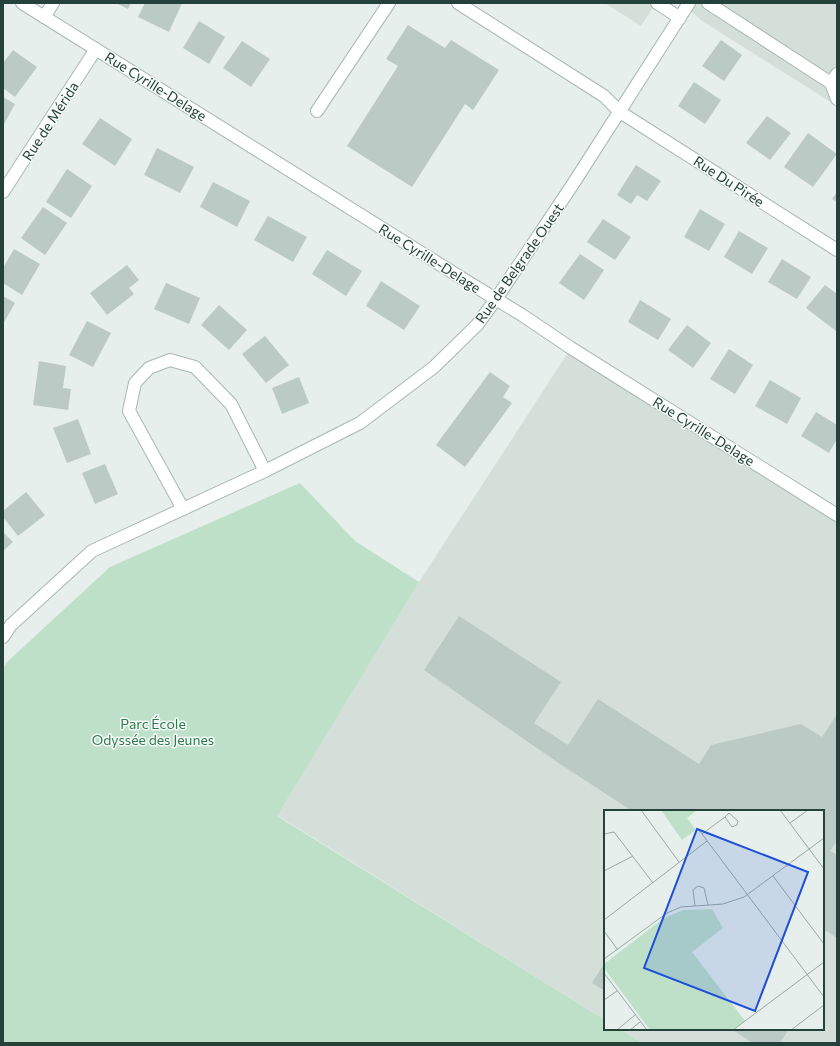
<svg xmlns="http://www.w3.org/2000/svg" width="840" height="1046" font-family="Commissioner,sans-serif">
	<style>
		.built { fill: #d4dfda }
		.green { fill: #bfe0c8 }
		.building { fill: #bbcac4 }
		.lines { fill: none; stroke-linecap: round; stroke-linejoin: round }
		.lane-casing { stroke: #a8b8b2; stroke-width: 14 }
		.street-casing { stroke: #a8b8b2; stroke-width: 14 }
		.lane { stroke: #fff; stroke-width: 12 }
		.street { stroke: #fff; stroke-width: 12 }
		.labels { text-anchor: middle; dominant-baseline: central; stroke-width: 3; stroke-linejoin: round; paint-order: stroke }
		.street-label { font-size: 14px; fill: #24423a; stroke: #f7fbf9 }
		.park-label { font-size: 14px; fill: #2d7a4b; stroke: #f7fbf9 }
		.inset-road { fill: none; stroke: #98aaa4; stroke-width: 1 }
		.view { fill: #1d4ed8; fill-opacity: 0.15; stroke: #1d4ed8; stroke-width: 2 }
		.inset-edge { fill: none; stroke: #24423a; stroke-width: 2 }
	</style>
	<rect width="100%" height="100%" fill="#e6efeb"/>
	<g class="built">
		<polygon points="605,3 656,3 641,26"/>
		<polygon points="682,3 837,3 837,106 702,21"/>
		<polygon points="571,348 837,515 837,1043 642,1043 620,1029 823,1029 823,811 605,811 605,1020 277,815 419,582"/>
	</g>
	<polygon class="green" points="300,483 355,541 419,582 277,816 605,1020 605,1029 620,1029 642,1043 3,1043 3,669 7,662 110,567"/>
	<g class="building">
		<polygon points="116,3 131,3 128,9"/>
		<polygon points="145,3 182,3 169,32 138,17"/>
		<polygon points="199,21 225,37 209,64 183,48"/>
		<polygon points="408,25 445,48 451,40 499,70 473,110 465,104 412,187 347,146 398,66 386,59"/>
		<polygon points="721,40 742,55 724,81 702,66"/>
		<polygon points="242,41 270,59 251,87 223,68"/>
		<polygon points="13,50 37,67 15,97 3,88 3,63"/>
		<polygon points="694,82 721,100 705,124 678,106"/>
		<polygon points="3,97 15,104 3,126"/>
		<polygon points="767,116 791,133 770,160 746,143"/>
		<polygon points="100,118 132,139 115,166 82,144"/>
		<polygon points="808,133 837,154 813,187 784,167"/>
		<polygon points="157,148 194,167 180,193 144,175"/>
		<polygon points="636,165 661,181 647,201 637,195 631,204 617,195"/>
		<polygon points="67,169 92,186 71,218 46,202"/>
		<polygon points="213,182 250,201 237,227 200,207"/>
		<polygon points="837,192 837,202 832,199"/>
		<polygon points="43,207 67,223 45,255 21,238"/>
		<polygon points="700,209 725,224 709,251 684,237"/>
		<polygon points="268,216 307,237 293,262 254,240"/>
		<polygon points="603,219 631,237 615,260 587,242"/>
		<polygon points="739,231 768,248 752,274 724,257"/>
		<polygon points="14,249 40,264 22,295 3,283 3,268"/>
		<polygon points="327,250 362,271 346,296 312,274"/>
		<polygon points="580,254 604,270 584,300 559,283"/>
		<polygon points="782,259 811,277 797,299 768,282"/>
		<polygon points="127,265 139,280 129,288 134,294 107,315 90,293"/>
		<polygon points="381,281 420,306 404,330 366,306"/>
		<polygon points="166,283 200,298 189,324 154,309"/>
		<polygon points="825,285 837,294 837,329 836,331 806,308"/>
		<polygon points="3,296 15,303 3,324"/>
		<polygon points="640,300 671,319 658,340 628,322"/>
		<polygon points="219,305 247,330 229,350 201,325"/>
		<polygon points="87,321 111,333 93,367 69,355"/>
		<polygon points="687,325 711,343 693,368 668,350"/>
		<polygon points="265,336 289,365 266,383 242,354"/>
		<polygon points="729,349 753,365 735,394 710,379"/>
		<polygon points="39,361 66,366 63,388 71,389 68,410 33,405"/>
		<polygon points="490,372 510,386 503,397 512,403 465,467 436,445"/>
		<polygon points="299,377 309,403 282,414 272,388"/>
		<polygon points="770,380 801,398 787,424 755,406"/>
		<polygon points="816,412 837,425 837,439 829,453 801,436"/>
		<polygon points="78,419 91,454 67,463 53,428"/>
		<polygon points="105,464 118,494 95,504 82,473"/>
		<polygon points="26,492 45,515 18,536 3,517 3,511"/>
		<polygon points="3,532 13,542 3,551"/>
		<polygon points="459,616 561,682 534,723 568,745 598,699 699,764 711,745 801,724 822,737 837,714 837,841 830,851 837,855 837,938 823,929 823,811 632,811 557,762 424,670"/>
		<polygon points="605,962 605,991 592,983"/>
		<polygon points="731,1029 789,1029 780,1043 753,1043"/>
	</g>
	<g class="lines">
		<g class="lane-casing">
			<g id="lane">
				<polyline points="458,3 604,96 620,112"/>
				<polyline points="657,3 680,18"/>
				<polyline points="708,3 831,83 837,74"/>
				<polyline points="831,83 837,99"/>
				<polyline points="317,111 389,3"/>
			</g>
		</g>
		<g class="street-casing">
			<g id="street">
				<polyline points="22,3 468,282 522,315 571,348 837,515"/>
				<polyline points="44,17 53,3"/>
				<polyline points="620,112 837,250"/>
				<polyline points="3,192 96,49"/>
				<polyline points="183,509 129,411 135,383 149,368 170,360 195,367 231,404 265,471"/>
				<polyline points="3,637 11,625 92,551 265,471 360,423 434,367 477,325 496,299 573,184 689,3"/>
			</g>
		</g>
		<use href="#lane" class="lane"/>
		<use href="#street" class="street"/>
	</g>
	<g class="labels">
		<g class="street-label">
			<text transform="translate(156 86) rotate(32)">Rue Cyrille-Delage</text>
			<text transform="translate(50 121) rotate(-57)">Rue de Mérida</text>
			<text transform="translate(729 181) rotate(33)">Rue Du Pirée</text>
			<text transform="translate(430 258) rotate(32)">Rue Cyrille-Delage</text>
			<text transform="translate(519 263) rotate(-55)">Rue de Belgrade Ouest</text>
			<text transform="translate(704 431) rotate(32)">Rue Cyrille-Delage</text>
		</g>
		<g class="park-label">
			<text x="153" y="723">Parc École<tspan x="153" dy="16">Odyssée des Jeunes</tspan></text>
		</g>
	</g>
	<g transform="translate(604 810)">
		<rect width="220" height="220" fill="#e6efeb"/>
		<path d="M57,0H93L83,8L92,20L78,30ZM108,99L119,118L88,142L141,211L128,220H46L0,158V154L60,108L79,100Z" fill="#bfe0c8"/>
		<path class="inset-road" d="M37,0L75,52M176,0L220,59M186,13L204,0M95,20L220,187M0,24L10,22L49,73M98,24L121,7L125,3L134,11L133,15L128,17L121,7M0,61L29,46M169,66L220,134M91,96L89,80L94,76L100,78L104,95M0,110L103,31M0,121L14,140M0,149L63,103L77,97L119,94L140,87L220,28M0,163L43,220M0,190L13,181M13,220L31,205M26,220L36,212M129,220L220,152M187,220L220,195"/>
		<path class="view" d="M93,19L204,62L151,201L40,158Z"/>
		<rect width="220" height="220" class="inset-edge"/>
	</g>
	<rect width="840" height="1046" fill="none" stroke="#24423a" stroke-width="8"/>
</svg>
